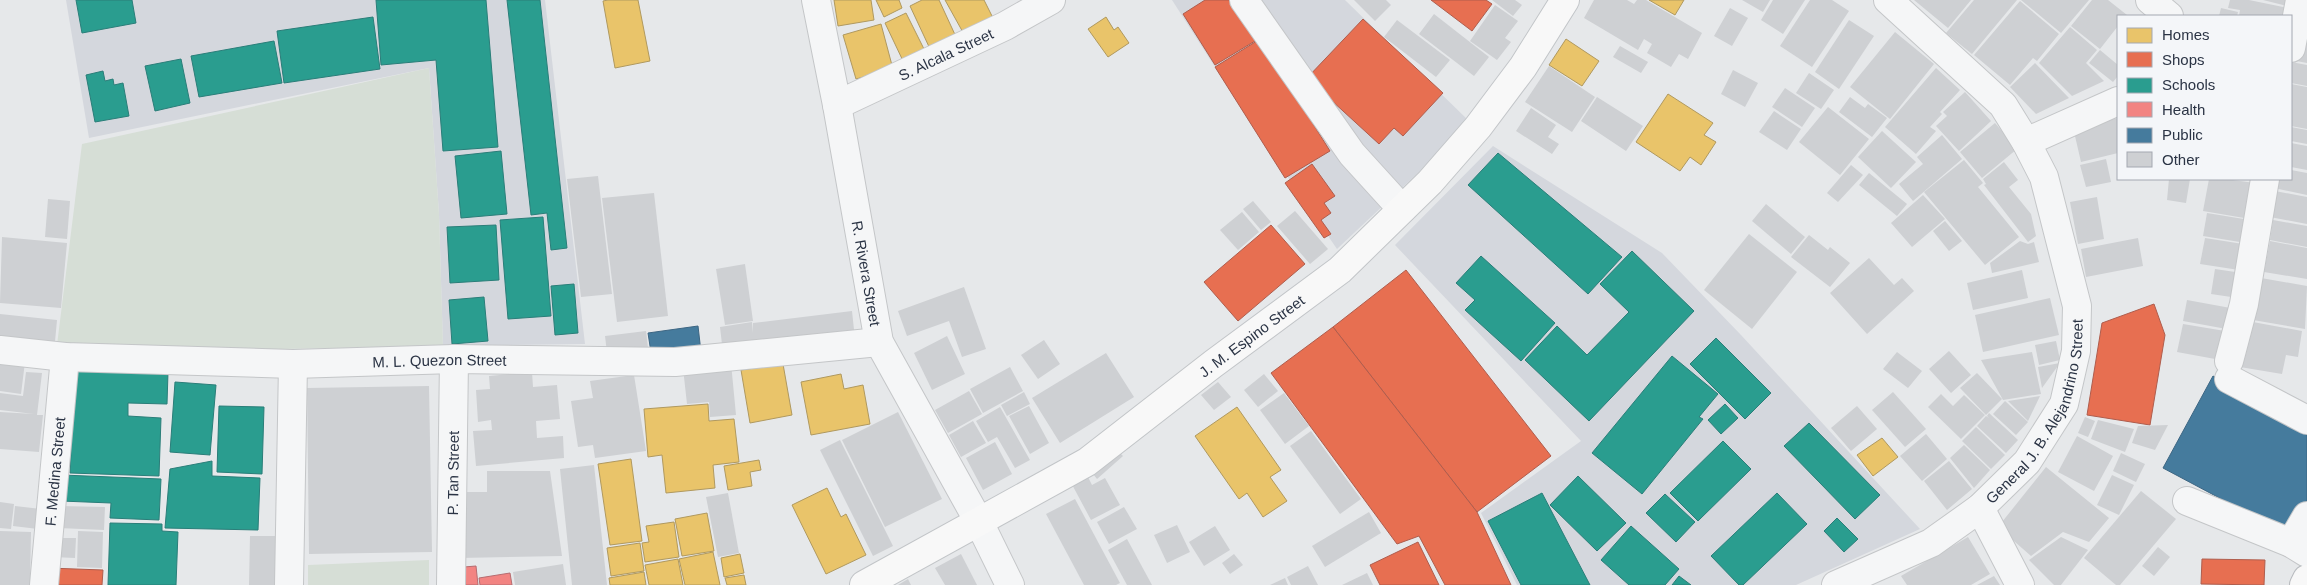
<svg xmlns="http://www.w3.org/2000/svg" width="2307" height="585" font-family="Helvetica,sans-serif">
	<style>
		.built { fill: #d4d7dd }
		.green { fill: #d6ded6 }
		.homes { fill: #e9c46a; stroke: #b0995f }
		.shops { fill: #e76f51; stroke: #af5d4d }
		.schools { fill: #2a9d8f; stroke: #2a7e79 }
		.health { fill: #f28482; stroke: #b66c70 }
		.public { fill: #457b9d; stroke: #3d6683 }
		.building { fill: #ced0d3 }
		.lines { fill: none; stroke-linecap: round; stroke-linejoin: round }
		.minor-casing { stroke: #c4c6c8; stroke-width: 30 }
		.major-casing { stroke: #c2c5c8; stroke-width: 30 }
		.highway-casing { stroke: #b8bbbf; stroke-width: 30 }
		.minor { stroke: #f5f6f7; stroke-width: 28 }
		.major { stroke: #f8f8f8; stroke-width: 28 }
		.highway { stroke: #f8f8f8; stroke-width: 28 }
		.labels { text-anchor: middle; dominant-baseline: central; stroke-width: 5; stroke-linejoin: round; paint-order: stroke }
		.street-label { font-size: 15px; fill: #2b3445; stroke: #f4f6f9 }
	</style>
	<rect width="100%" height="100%" fill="#e6e8ea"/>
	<g class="built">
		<polygon points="66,0 545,0 585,344 443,346 439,214 429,68 89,138"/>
		<polygon points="1172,0 1345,0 1471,123 1337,249 1254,128"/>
		<polygon points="1493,146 1662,253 1741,335 1920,529 1796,585 1517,585 1481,513 1581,441 1395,245"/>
	</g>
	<g class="green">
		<polygon points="429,68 439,214 443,346 56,353 82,144"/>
		<polygon points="429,560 429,585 308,585 308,565"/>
	</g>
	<g class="homes">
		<polygon points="608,0 638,0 650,61 615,68 603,1"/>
		<polygon points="834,0 871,0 874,20 838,26"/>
		<polygon points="876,0 899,0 902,8 884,17"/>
		<polygon points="922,0 939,0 957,39 931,51 910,6"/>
		<polygon points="945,0 984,0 994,20 965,36"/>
		<polygon points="1649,0 1684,0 1675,15"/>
		<polygon points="906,13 926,53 904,63 885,23"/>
		<polygon points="1106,17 1114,30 1118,27 1129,43 1108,57 1088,29"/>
		<polygon points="881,24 893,69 856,79 843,35"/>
		<polygon points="1566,39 1599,61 1582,86 1549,65"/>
		<polygon points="1668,94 1713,123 1704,135 1716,142 1701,165 1690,157 1680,171 1636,142"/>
		<polygon points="783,364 792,415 750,423 741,370"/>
		<polygon points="841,374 844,389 863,385 870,424 811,435 801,382"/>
		<polygon points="708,404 709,421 734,419 739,462 713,465 715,488 666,493 662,455 648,457 644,409"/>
		<polygon points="1237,407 1281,470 1270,477 1287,501 1263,517 1247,493 1239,499 1195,436"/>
		<polygon points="1882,438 1898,457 1873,476 1857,455"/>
		<polygon points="631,459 642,541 610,545 598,464"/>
		<polygon points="759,460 761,470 750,472 752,486 728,490 724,466"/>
		<polygon points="827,488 841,517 846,514 866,555 826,574 792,505"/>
		<polygon points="707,513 714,551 682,556 675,519"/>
		<polygon points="674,522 679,557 645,562 642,543 649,542 646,526"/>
		<polygon points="640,543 644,571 611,576 607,548"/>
		<polygon points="713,552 720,585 685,585 679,559"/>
		<polygon points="740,554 744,573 724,577 721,558"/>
		<polygon points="678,559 683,585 649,585 645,565"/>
		<polygon points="644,572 646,585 610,585 609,578"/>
		<polygon points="744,575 746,585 727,585 725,578"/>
	</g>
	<g class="shops">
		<polygon points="1205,0 1236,0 1260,38 1215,65 1183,14"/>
		<polygon points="1431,0 1486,0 1492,4 1472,31"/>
		<polygon points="1363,19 1443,93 1403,136 1394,128 1379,144 1307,78"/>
		<polygon points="1260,39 1330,151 1285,178 1215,67"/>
		<polygon points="1312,164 1335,196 1324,203 1331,213 1321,220 1331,234 1324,238 1285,183"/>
		<polygon points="1271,225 1305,264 1238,321 1204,282"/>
		<polygon points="1406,270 1551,456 1477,512 1333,327"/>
		<polygon points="2154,304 2165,335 2150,425 2087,415 2102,323"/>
		<polygon points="1333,327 1477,512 1511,585 1445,585 1419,536 1397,544 1271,373"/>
		<polygon points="1418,542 1439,585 1380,585 1370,565"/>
		<polygon points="2202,559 2265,560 2264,585 2201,584"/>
		<polygon points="48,568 103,570 102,585 48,585"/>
	</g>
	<g class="schools">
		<polygon points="76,0 132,0 136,23 82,33"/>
		<polygon points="376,0 486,0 498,147 443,151 436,60 381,65"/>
		<polygon points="507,0 540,0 567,248 551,250 547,213 531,215"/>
		<polygon points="373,17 380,69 284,83 277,31"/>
		<polygon points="274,41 282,83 199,97 191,56"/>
		<polygon points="181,59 190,103 155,111 145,66"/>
		<polygon points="103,71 105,81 113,79 114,85 123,83 129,116 95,122 86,75"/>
		<polygon points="501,151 507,214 461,218 455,156"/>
		<polygon points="1498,153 1622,257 1588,294 1468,185"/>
		<polygon points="543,217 551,316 508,319 500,220"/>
		<polygon points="496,225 499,280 450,283 447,227"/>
		<polygon points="1632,251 1694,311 1589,421 1525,360 1557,326 1587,355 1629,312 1600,284"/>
		<polygon points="1481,256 1555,323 1521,361 1465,310 1475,300 1456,283"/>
		<polygon points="574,284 578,333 555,335 551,286"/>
		<polygon points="484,297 488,341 452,344 449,300"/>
		<polygon points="1716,338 1771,393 1745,419 1690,364"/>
		<polygon points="1672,356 1718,394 1699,417 1703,419 1642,494 1592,453"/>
		<polygon points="75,368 168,372 167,404 128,403 128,416 161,418 159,476 70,473"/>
		<polygon points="175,382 216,385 210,455 170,452"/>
		<polygon points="1725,404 1738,418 1721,434 1708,420"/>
		<polygon points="219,406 264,407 262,474 217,472"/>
		<polygon points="1809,423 1880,495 1855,519 1784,446"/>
		<polygon points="1723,441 1751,469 1698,521 1670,493"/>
		<polygon points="212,461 212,476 260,478 258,530 165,528 170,469"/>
		<polygon points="62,475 161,479 159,520 110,518 111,503 61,501"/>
		<polygon points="1578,476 1626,523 1597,551 1550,505"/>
		<polygon points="1542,493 1590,585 1521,585 1488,521"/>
		<polygon points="1777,493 1807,524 1743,585 1739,585 1711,556"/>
		<polygon points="1665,494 1695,522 1676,542 1646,513"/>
		<polygon points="1837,518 1858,539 1844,552 1824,531"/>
		<polygon points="110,523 162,524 162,531 178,532 176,585 108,585"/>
		<polygon points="1631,526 1679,569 1665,585 1629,585 1601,560"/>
		<polygon points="1679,576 1691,585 1672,585"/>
	</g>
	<g class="health">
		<polygon points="476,566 478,585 454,585 452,568"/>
		<polygon points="510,573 512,585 480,585 479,578"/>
	</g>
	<g class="public">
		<polygon points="698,326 701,352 652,359 648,333"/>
		<polygon points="2213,376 2307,426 2307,506 2291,536 2163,468"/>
	</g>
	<g class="building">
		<polygon points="1354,0 1386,0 1391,5 1375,21"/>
		<polygon points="1492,0 1515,0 1522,5 1513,16"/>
		<polygon points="1594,0 1627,0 1634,4 1637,0 1646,0 1702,33 1688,59 1679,54 1671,67 1647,53 1652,44 1644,39 1638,50 1584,18"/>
		<polygon points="1742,0 1770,0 1763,12"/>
		<polygon points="1773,0 1805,0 1783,34 1761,20"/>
		<polygon points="1810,0 1832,0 1849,11 1812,67 1780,46"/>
		<polygon points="1914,0 1971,0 1948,28"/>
		<polygon points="1974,0 2017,0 1972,54 1946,33"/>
		<polygon points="2021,0 2089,0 2061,33"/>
		<polygon points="2092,0 2108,0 2127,15 2118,16 2118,26 2100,49 2071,26"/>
		<polygon points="2230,0 2249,0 2288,8 2286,16 2239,16 2240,10 2228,8"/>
		<polygon points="2263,0 2289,0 2287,6"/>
		<polygon points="2020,1 2059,34 2037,61 2033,58 2010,85 1974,55"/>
		<polygon points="1495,5 1518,21 1505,38 1511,42 1497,60 1470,41"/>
		<polygon points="1730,8 1748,18 1732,46 1714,36"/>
		<polygon points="2221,8 2238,12 2237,16 2219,16"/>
		<polygon points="1434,14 1489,57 1474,76 1419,34"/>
		<polygon points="1397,20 1450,60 1436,77 1384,37"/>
		<polygon points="1849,20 1874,36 1839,89 1815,72"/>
		<polygon points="2070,27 2097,50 2086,63 2104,81 2072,96 2039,63"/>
		<polygon points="1895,32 1934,64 1890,119 1850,87"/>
		<polygon points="2296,36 2307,38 2307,63 2291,60"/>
		<polygon points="1620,46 1648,62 1641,73 1613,57"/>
		<polygon points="2100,50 2118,65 2118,76 2113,82 2089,63"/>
		<polygon points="2291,62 2307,65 2307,86 2291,83"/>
		<polygon points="2035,63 2069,98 2036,114 2010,87"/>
		<polygon points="1549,66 1595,97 1572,132 1525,102"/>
		<polygon points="1936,68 1960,90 1940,112 1942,114 1930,127 1936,131 1916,154 1885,127"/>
		<polygon points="1733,70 1758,83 1745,107 1721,94"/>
		<polygon points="1809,73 1834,90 1821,109 1796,93"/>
		<polygon points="2291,84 2307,87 2307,129 2291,126"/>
		<polygon points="1785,88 1815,108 1802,127 1772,107"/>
		<polygon points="1965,92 1991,121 1959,151 1936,126 1947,116 1943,112"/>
		<polygon points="1597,97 1643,126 1626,151 1581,121"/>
		<polygon points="1850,97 1865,108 1868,104 1887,118 1872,137 1839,112"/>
		<polygon points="1828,107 1869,139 1840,175 1799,142"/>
		<polygon points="1531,108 1556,125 1548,137 1559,144 1552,154 1516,131"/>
		<polygon points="1774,111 1801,129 1787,150 1759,132"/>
		<polygon points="2118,118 2118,153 2081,162 2072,123 2097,123"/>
		<polygon points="1995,123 2017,149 1982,178 1960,152"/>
		<polygon points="2291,127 2307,130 2307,144 2291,141"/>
		<polygon points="1882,131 1916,162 1891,188 1858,157"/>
		<polygon points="1942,135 1962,159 1913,201 1899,184 1923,164 1917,157"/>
		<polygon points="2291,143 2307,146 2307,170 2291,167"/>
		<polygon points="2106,159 2111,182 2086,187 2080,165"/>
		<polygon points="1964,160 1983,183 1978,187 2019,237 1985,265 1924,192"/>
		<polygon points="2004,162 2018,180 2009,187 2031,214 2036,236 2028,242 1984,185 1986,184 1983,179"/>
		<polygon points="1851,165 1863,175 1838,202 1827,193"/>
		<polygon points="2291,170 2307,173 2307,195 2274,188 2276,179 2291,179"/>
		<polygon points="1869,173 1907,204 1897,216 1859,185"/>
		<polygon points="598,176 612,294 581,297 567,179"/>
		<polygon points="2169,179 2190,179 2186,203 2167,200"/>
		<polygon points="2209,179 2225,179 2255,183 2250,219 2203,211"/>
		<polygon points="2275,191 2307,197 2307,224 2270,217"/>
		<polygon points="654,193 668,316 617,322 602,198"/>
		<polygon points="1923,195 1945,219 1912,247 1891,223"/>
		<polygon points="2097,197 2104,239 2078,244 2070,202"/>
		<polygon points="48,199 70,201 67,239 45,237"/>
		<polygon points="1253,201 1271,222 1261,230 1243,209"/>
		<polygon points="1766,204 1805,237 1791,254 1752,221"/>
		<polygon points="1295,211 1328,249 1310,264 1277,226"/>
		<polygon points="1242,212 1259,232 1238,250 1220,230"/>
		<polygon points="2207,213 2250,220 2246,243 2203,236"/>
		<polygon points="2273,220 2307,226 2307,247 2270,240"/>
		<polygon points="1945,221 1962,241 1949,251 1933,231"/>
		<polygon points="1749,234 1797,272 1752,329 1704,290"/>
		<polygon points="1809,235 1828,250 1830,247 1850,263 1830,287 1791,257"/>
		<polygon points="2,237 67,243 61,308 0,303"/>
		<polygon points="2138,238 2143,266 2086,277 2081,249"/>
		<polygon points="2205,238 2243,244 2239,270 2200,264"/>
		<polygon points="2020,241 2028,244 2034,242 2039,262 1992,273 1990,263"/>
		<polygon points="2270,241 2307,248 2307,279 2264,272"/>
		<polygon points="1869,258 1894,285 1902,278 1914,291 1867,334 1830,293"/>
		<polygon points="745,264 753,321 725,325 716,269"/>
		<polygon points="2215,269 2242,273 2238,298 2211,294"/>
		<polygon points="2022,270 2028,298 1973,310 1967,283"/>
		<polygon points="2261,278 2307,286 2305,329 2253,320"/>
		<polygon points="964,287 986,349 962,357 949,321 907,336 898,311"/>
		<polygon points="2050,298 2059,335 1983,352 1975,315"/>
		<polygon points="2187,300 2236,309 2232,330 2183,321"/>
		<polygon points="852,311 855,339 723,353 720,327 752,322 753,333 753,323"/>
		<polygon points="0,314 57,320 54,352 0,347"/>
		<polygon points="2242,320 2302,331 2298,357 2286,355 2282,374 2234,366"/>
		<polygon points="2183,324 2231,332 2226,361 2177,352"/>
		<polygon points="646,331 649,356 608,361 605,336"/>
		<polygon points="947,336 965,374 932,390 914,353"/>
		<polygon points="1044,340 1060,364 1038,379 1021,355"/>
		<polygon points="2056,341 2060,360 2039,365 2035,345"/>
		<polygon points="1949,351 1971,375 1951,393 1929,369"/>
		<polygon points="1897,352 1922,371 1908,388 1883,369"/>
		<polygon points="2032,352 2041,394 2003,400 1981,360"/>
		<polygon points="1106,353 1134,397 1060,443 1032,398"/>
		<polygon points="0,359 25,362 21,394 0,391"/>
		<polygon points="731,363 736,415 710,417 709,402 687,404 683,368"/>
		<polygon points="2060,363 2042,388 2038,367"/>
		<polygon points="1010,367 1023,391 983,413 970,389"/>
		<polygon points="26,372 42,373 37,415 43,415 39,452 0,449 0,412 34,414 0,410 0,393 23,396"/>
		<polygon points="532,372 533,387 557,385 560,419 536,421 537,438 563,436 564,458 476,466 473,431 492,430 491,420 478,422 476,390 490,389 489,376"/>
		<polygon points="1977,373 2002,399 1986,415 1960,388"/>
		<polygon points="1264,374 1278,391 1258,407 1244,390"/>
		<polygon points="634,375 646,451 595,458 593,445 578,447 571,401 593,398 590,381"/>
		<polygon points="1218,382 1231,397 1214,410 1201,395"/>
		<polygon points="429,386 432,552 309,554 307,388"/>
		<polygon points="969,391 982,414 948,433 935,410"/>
		<polygon points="1024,392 1030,404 1007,416 1001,405"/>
		<polygon points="1893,392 1926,429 1905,447 1872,410"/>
		<polygon points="1284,393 1309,426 1285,444 1260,410"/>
		<polygon points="1941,394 1953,406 1964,395 1985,415 1961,439 1928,407"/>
		<polygon points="2040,396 2028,421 2008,401"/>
		<polygon points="2005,401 2028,422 2016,435 1993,414"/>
		<polygon points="1029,406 1049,443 1030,454 1009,416"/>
		<polygon points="1857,406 1877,429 1851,451 1831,428"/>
		<polygon points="1000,407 1030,460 1015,468 997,437 988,442 976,421"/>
		<polygon points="898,412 942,499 885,527 842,440"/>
		<polygon points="1989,413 2018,440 2006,453 1977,426 1986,416 1989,418 1987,416"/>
		<polygon points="2085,417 2095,421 2088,437 2078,433"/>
		<polygon points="2098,420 2134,429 2125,452 2091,439"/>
		<polygon points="973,421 986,443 961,457 949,435"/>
		<polygon points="2168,425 2155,450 2132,443 2138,426"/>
		<polygon points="1976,427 2005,455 1991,469 1962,441"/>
		<polygon points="1311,431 1361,499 1340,514 1290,446"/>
		<polygon points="1926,434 1947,459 1922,481 1900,456"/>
		<polygon points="2077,436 2113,456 2094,491 2058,472"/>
		<polygon points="840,440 893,546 873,556 820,450"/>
		<polygon points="995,442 1012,474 983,490 966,458"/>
		<polygon points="1964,445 1990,470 1974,488 1950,458"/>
		<polygon points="1115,448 1123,456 1097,479 1090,470"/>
		<polygon points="2121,453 2145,464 2136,482 2113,471"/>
		<polygon points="1949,461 1972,489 1947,510 1924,481"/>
		<polygon points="594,465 607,585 572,585 560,469"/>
		<polygon points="2046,467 2109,518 2089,542 2063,532 2031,556 1998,527"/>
		<polygon points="1084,469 1092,485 1105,478 1120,505 1091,520 1068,477"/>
		<polygon points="487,471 550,471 562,556 459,558 459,492 487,492"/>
		<polygon points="2112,475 2134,485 2119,515 2097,505"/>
		<polygon points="2141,491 2176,519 2120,585 2116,585 2084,558"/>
		<polygon points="728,493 739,553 718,557 706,497"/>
		<polygon points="1075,499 1120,583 1116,585 1084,585 1046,514"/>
		<polygon points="0,502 14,504 11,529 0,528"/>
		<polygon points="15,506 41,509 38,529 13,526"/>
		<polygon points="60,506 105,507 104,530 59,528"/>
		<polygon points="1124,507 1137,529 1109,544 1097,522"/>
		<polygon points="1369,512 1381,533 1325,567 1312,546"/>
		<polygon points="1177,525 1190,552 1167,563 1154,535"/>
		<polygon points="1215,526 1230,550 1204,566 1189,542"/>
		<polygon points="0,531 31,532 30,585 0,585"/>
		<polygon points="78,531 103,532 102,568 77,567"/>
		<polygon points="250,536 279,536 278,585 249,585"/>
		<polygon points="1968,537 1990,574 1971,585 1907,585 1901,576"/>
		<polygon points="2061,537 2088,550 2061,585 2054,585 2029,560"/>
		<polygon points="54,538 76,538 75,558 53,557"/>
		<polygon points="1127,539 1152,585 1127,585 1108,550"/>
		<polygon points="2158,547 2170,557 2154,576 2142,566"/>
		<polygon points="961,554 977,585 945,585 935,568"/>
		<polygon points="1234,554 1243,565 1230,574 1222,563"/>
		<polygon points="563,564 566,585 515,585 513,572"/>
		<polygon points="1308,566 1318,585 1291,585 1287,577"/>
		<polygon points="1367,573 1373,585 1342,585"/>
		<polygon points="1994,576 2000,585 1977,585"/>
		<polygon points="1285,578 1288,585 1270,585"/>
		<polygon points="908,579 911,585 898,585"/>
	</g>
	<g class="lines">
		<g class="minor-casing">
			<g id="minor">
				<path id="s1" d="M816,0L837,105L879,342L979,522L1010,585"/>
				<polyline points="1244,0 1352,154 1402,209"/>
				<polyline points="2150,0 2169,16"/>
				<polyline points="2291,48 2300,0"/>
				<path id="s2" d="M837,105L1005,26L1051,0"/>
				<polyline points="2026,142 2118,101"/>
				<path id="s3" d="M0,350L65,357L293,364L454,359L675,362L879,342"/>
				<polyline points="2229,361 2244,304 2265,179"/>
				<polyline points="2229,379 2307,420"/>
				<polyline points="2187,501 2291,543 2307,553"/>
				<polyline points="1980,508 2020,585"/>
				<polyline points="2291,543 2307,516"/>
				<path id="s4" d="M44,585L65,357"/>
				<polyline points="289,585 293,364"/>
				<path id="s5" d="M451,585L454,359"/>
				<path id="s6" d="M1836,585L1931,543L1980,508L2027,462L2064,404L2076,351L2077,306L2044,177L2026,142L2003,105L1888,0"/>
			</g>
		</g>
		<g class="major-casing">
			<g id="major">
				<path id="s7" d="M864,585L1087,462L1213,364L1340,270L1430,182L1478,127L1523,67L1565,0"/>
			</g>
		</g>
		<g class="highway-casing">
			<polyline id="highway" points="2304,585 2307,579"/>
		</g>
		<use href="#minor" class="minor"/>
		<use href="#major" class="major"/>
		<use href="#highway" class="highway"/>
	</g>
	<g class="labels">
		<g class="street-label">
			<text stroke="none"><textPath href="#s2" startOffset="120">S. Alcala Street</textPath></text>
			<text stroke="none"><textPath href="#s1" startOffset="278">R. Rivera Street</textPath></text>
			<text stroke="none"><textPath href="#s7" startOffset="462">J. M. Espino Street</textPath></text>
			<text stroke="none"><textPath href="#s3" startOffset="440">M. L. Quezon Street</textPath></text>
			<text stroke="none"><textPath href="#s6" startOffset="280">General J. B. Alejandrino Street</textPath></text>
			<text stroke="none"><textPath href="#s4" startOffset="114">F. Medina Street</textPath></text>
			<text stroke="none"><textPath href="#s5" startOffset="112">P. Tan Street</textPath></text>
		</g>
	</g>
	<rect x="2117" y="15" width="175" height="165" fill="#f4f6f9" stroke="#a4a8b1"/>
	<rect x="2127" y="28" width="25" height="15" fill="#e9c46a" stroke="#a4a8b1"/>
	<text x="2162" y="40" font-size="15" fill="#2b3445">Homes</text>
	<rect x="2127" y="52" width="25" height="15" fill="#e76f51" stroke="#a4a8b1"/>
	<text x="2162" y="65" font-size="15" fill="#2b3445">Shops</text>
	<rect x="2127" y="78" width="25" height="15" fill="#2a9d8f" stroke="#a4a8b1"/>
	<text x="2162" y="90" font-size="15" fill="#2b3445">Schools</text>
	<rect x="2127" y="102" width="25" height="15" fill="#f28482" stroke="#a4a8b1"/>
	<text x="2162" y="115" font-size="15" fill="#2b3445">Health</text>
	<rect x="2127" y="128" width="25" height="15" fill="#457b9d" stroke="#a4a8b1"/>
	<text x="2162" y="140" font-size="15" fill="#2b3445">Public</text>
	<rect x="2127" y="152" width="25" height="15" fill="#ced0d3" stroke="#a4a8b1"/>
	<text x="2162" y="165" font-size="15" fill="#2b3445">Other</text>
</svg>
